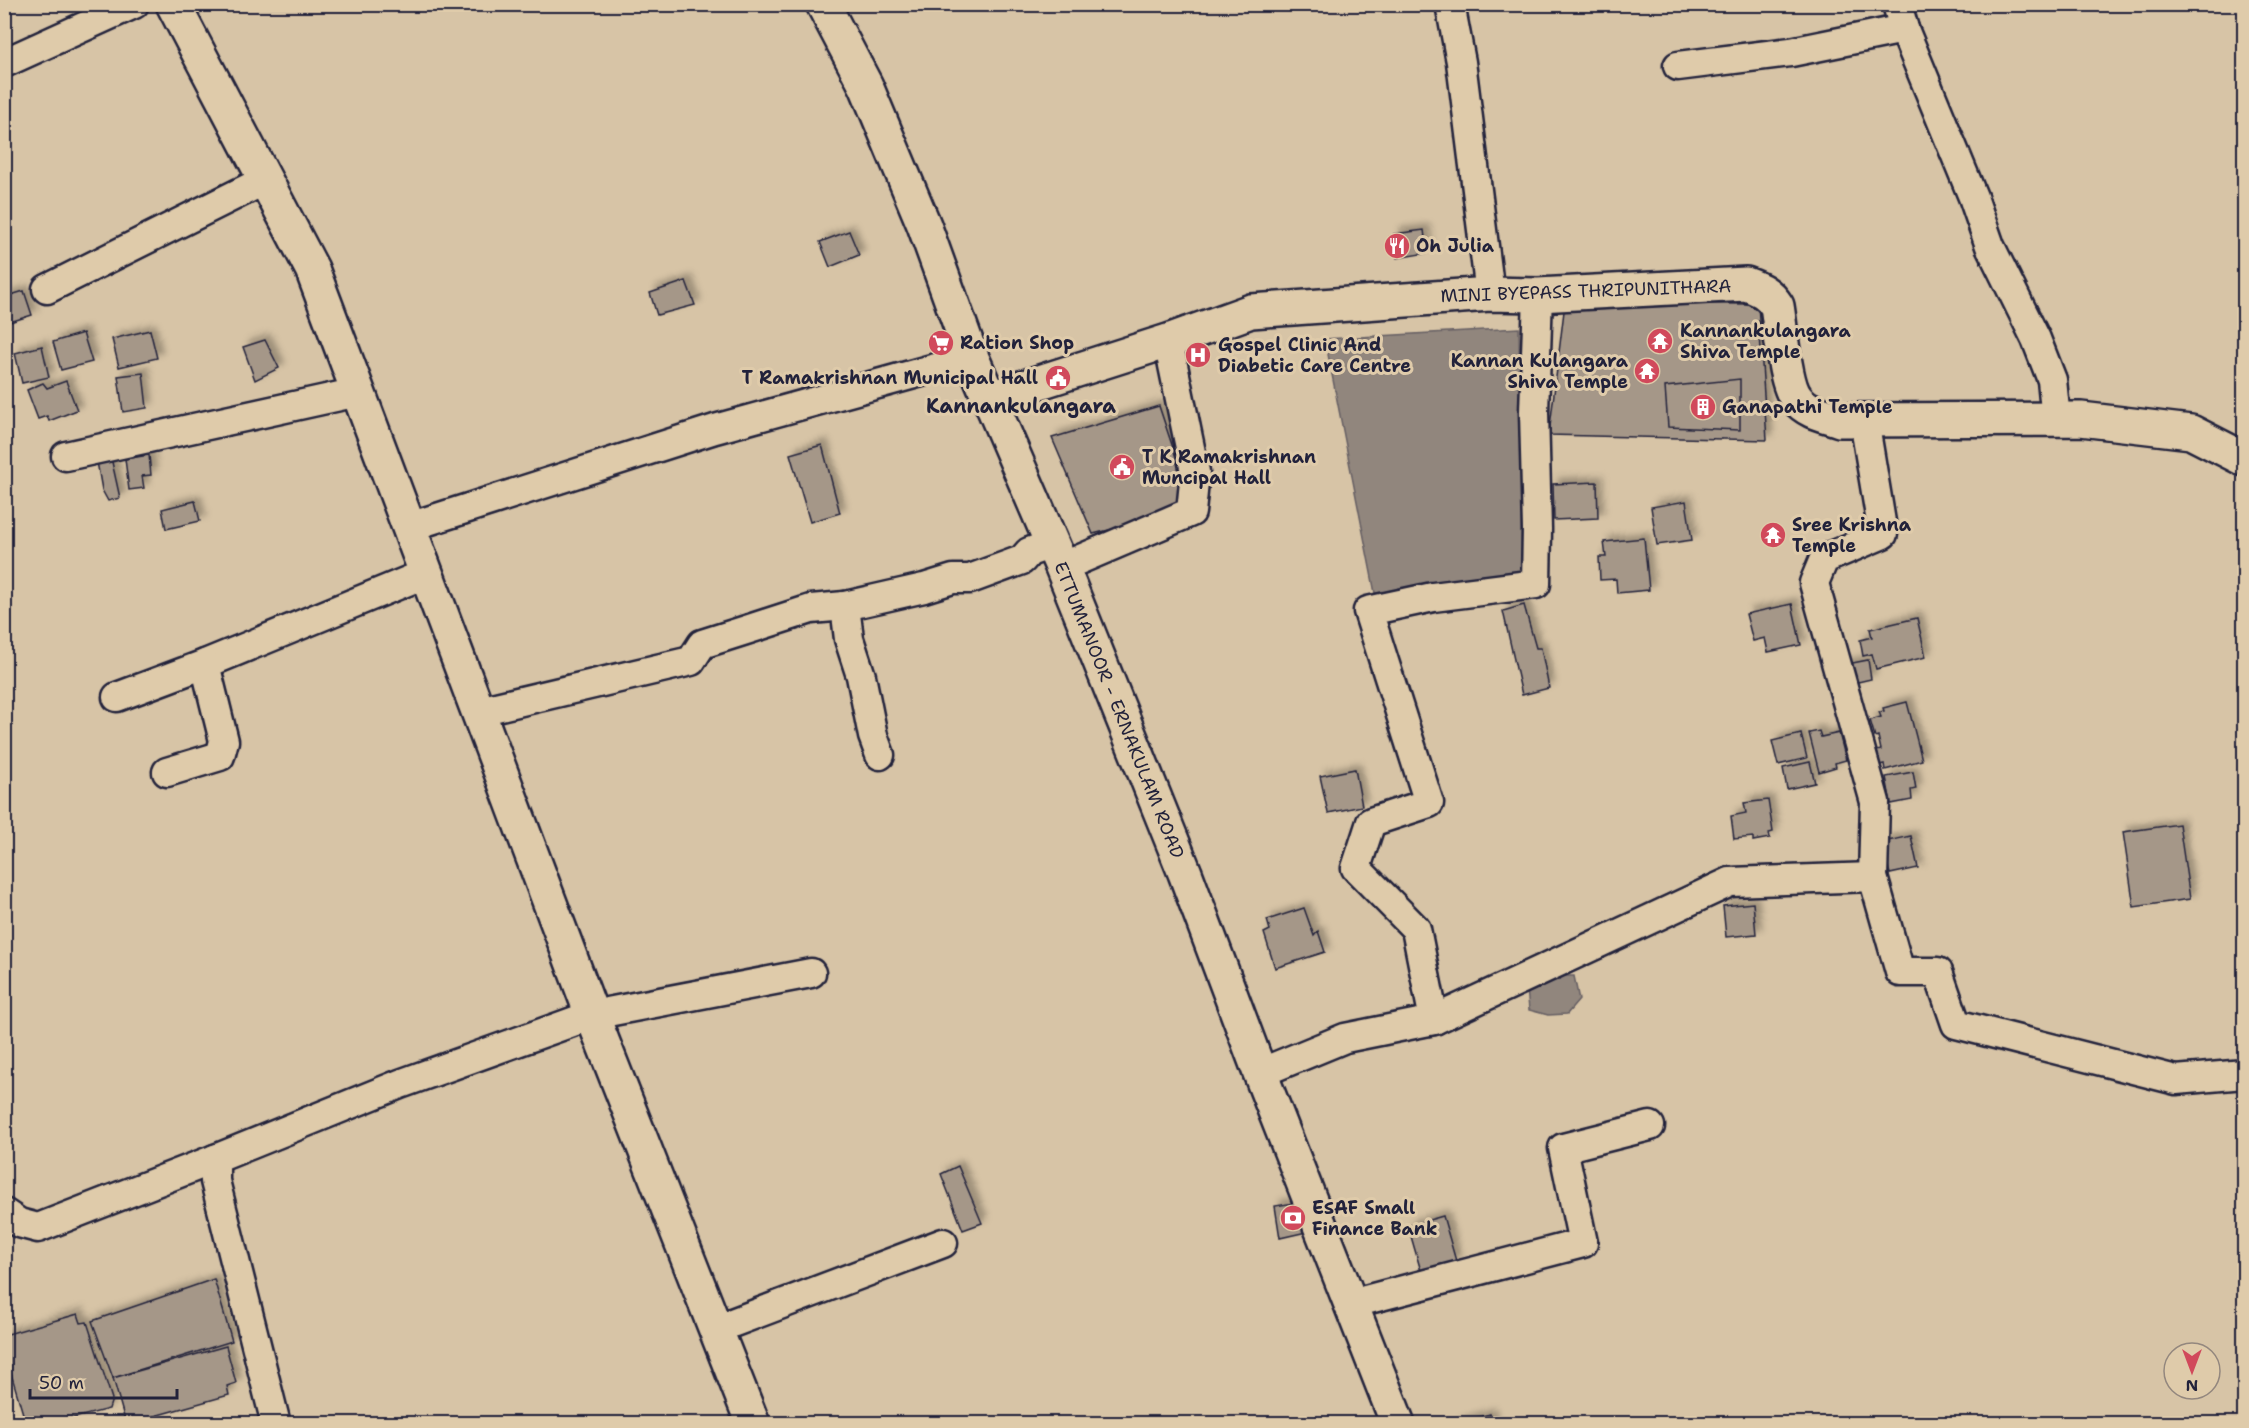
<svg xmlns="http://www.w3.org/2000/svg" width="2249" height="1428" font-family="'Shantell Sans',sans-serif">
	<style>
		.water { fill: #91867d; stroke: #655e63; stroke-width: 1.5 }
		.building { fill: #a59788; stroke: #22223b; stroke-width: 1.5; filter: url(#shadow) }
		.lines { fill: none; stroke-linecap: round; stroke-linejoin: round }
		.minor-casing { stroke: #22223b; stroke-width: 33 }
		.major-casing { stroke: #22223b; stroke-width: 38 }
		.minor { stroke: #dfcbaa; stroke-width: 28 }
		.major { stroke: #dfcbaa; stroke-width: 33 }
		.labels { text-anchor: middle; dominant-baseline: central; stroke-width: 6; stroke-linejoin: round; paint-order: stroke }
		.poi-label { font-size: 18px; font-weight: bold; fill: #22223b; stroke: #dfcbaa; text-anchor: start }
		.street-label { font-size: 18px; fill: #22223b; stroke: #dfcbaa }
		.neighbourhood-label { font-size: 20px; font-weight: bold; fill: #22223b; stroke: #dfcbaa }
	</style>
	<defs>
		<filter id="shadow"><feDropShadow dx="5.5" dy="-5.5" stdDeviation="3" flood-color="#0004"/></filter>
	</defs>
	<rect width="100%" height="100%" fill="#d7c4a6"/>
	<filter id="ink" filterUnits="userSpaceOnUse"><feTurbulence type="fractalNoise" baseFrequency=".0167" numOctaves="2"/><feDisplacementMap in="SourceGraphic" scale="12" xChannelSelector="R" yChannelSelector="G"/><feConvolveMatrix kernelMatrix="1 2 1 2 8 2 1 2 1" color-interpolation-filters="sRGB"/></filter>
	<g filter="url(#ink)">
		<g class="water">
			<polygon points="1519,328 1522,588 1375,593 1325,339"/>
			<polygon points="1545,976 1574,976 1579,1000 1567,1014 1548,1015 1529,1010 1527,988"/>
		</g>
		<g class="building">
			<polygon points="1424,230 1427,253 1397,258 1394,234"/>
			<polygon points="849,231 859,255 830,267 820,242"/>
			<polygon points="686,281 695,305 657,315 650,293"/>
			<polygon points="24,291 32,315 10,322 4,305 4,297"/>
			<polygon points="1565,303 1758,304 1767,440 1549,435"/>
			<polygon points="150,330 157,358 119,367 112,339"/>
			<polygon points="83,333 92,362 61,370 53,342"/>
			<polygon points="265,340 279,368 255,380 243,347"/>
			<polygon points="42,346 49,377 22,383 15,353"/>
			<polygon points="143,373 147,408 123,412 118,376"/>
			<polygon points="1740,379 1740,430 1668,427 1665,387"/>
			<polygon points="66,381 77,410 49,421 47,416 38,419 27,390 43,383 47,388"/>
			<polygon points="1159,406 1189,496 1184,511 1093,534 1052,438"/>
			<polygon points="822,445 840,513 810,522 790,454"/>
			<polygon points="110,453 120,498 108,501 102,490 96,456"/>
			<polygon points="149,455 151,475 142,476 144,488 129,490 125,459"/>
			<polygon points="1597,482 1598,518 1554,520 1553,484"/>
			<polygon points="195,501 200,521 166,529 162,509"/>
			<polygon points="1686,501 1692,540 1657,545 1651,507"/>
			<polygon points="1644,538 1649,590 1617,593 1616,579 1600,580 1599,557 1606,557 1604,542"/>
			<polygon points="1792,604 1801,645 1768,652 1765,638 1753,641 1746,614"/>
			<polygon points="1524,605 1536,648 1541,648 1549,688 1522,695 1503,611"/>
			<polygon points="1917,618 1926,657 1876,669 1872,654 1863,656 1860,640 1872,637 1870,629"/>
			<polygon points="1868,660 1871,679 1845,685 1842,665"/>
			<polygon points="1907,702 1922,760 1885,770 1884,764 1880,765 1877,751 1881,750 1878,736 1875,737 1870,720 1881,717 1879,712 1884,711 1883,708"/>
			<polygon points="1819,731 1821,737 1839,733 1846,760 1835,763 1836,767 1819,772 1809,733"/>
			<polygon points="1801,734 1807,758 1778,765 1772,741"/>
			<polygon points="1810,762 1815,783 1787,789 1783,768"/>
			<polygon points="1355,769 1362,806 1328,813 1320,776"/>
			<polygon points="1913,772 1916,789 1911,790 1912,800 1891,804 1886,777"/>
			<polygon points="1768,800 1773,832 1769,833 1770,838 1753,841 1753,837 1734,839 1731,816 1746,813 1744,803"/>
			<polygon points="2179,824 2190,899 2134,907 2123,832"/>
			<polygon points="1911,836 1918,868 1890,874 1883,842"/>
			<polygon points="1753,903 1756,934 1726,937 1723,906"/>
			<polygon points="1304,908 1314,936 1318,931 1325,952 1275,968 1264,933 1270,930 1267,920"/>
			<polygon points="958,1166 982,1223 963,1230 941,1174"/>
			<polygon points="1306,1201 1311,1231 1280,1238 1275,1206"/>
			<polygon points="1443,1216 1456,1261 1421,1271 1408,1226"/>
			<polygon points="214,1279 232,1341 113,1378 92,1321"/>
			<polygon points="78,1314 81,1323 87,1322 112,1399 109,1409 51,1424 26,1424 4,1350 4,1335"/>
			<polygon points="226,1346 236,1383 227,1386 229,1395 126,1424 113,1378"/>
			<polygon points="1490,1414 1492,1424 1454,1424"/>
		</g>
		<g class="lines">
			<g class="minor-casing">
				<g id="minor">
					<polyline points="1450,4 1461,62 1490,294"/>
					<polyline points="1897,4 1904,29 1973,197 1990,246 2036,339 2052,380 2056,420"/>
					<polyline points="4,63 134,4"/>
					<polyline points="1678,66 1791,52 1904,29"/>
					<polyline points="47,289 265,180"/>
					<polyline points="1864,420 1883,534 1824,559 1814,583 1875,802 1873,877"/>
					<polyline points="66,456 358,392"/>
					<polyline points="409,527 715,429 972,358"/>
					<polyline points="1062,567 1191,512 1195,472 1168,341"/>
					<polyline points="845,606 849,639 861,676 873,736 880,755"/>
					<polyline points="117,697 205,664 427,573"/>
					<polyline points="479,711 691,661 702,644 743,631 811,609 845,606 924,588 953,579 970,579 1022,560 1029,552 1052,544"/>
					<polyline points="167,772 220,756 224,741 205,664"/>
					<polyline points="1434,1020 1730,882 1873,877 1900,972 1938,972 1956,1024 2176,1080 2244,1074"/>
					<polyline points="1260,1073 1345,1038 1434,1020 1416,929 1356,868 1371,822 1429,803 1368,611 1433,597 1536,584 1537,529 1534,412 1538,295"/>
					<polyline points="215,1159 215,1181 276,1424"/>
					<polyline points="4,1213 19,1223 38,1228 215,1159 400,1084 592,1015 811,973"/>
					<polyline points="1350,1304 1583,1243 1563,1148 1650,1126"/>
					<polyline points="716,1329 943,1243"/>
				</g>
			</g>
			<g class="major-casing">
				<g id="major">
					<polyline points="173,4 312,269 592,1015 753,1424"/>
					<polyline points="823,4 866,86 924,225 972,358 1062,567 1185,873 1260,1073 1398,1424"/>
					<path d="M990,398L1168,341L1251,311L1490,294L1538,295L1746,284C1760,289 1769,293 1777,306C1781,328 1784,384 1797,399C1807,412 1825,415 1840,420L2081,419L2191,432L2244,459"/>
				</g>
			</g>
			<use href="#minor" class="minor"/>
			<use href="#major" class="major"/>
		</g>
	</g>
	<defs>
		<g id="restaurant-disc" transform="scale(1.35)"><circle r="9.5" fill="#d1495b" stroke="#dfcbaa"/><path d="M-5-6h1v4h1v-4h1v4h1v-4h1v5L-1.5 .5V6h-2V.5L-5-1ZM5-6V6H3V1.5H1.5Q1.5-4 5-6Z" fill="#fff"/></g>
		<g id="temple-disc" transform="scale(1.35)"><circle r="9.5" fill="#d1495b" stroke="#dfcbaa"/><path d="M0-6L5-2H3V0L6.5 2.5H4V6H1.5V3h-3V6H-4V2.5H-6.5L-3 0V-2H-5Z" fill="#fff"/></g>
		<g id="supermarket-disc" transform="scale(1.35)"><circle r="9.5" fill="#d1495b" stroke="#dfcbaa"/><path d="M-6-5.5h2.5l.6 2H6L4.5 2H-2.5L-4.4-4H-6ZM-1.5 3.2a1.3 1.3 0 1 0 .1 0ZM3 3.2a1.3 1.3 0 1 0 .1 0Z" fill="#fff"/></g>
		<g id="hospital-disc" transform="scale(1.35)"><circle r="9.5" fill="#d1495b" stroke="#dfcbaa"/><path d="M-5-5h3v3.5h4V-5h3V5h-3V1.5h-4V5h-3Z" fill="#fff"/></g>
		<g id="civic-disc" transform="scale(1.35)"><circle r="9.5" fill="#d1495b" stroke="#dfcbaa"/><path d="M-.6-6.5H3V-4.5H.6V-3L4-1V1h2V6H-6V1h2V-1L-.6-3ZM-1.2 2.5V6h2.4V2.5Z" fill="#fff"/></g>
		<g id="building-disc" transform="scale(1.35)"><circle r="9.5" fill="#d1495b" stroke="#dfcbaa"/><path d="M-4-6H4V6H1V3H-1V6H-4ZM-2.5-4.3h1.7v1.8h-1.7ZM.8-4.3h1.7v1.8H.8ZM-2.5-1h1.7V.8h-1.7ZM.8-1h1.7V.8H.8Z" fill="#fff"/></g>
		<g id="bank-disc" transform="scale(1.35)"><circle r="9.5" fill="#d1495b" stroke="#dfcbaa"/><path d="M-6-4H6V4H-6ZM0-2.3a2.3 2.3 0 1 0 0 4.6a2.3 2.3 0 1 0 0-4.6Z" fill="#fff"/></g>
	</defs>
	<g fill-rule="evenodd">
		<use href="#restaurant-disc" x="1397" y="246"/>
		<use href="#temple-disc" x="1660" y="341"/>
		<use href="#supermarket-disc" x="941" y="343"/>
		<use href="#hospital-disc" x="1198" y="355"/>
		<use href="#temple-disc" x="1647" y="371"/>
		<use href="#civic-disc" x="1058" y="378"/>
		<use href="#building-disc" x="1703" y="407"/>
		<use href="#civic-disc" x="1122" y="467"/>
		<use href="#temple-disc" x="1773" y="535"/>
		<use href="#bank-disc" x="1293" y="1218"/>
	</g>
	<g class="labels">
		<g class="poi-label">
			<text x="1416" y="246">Oh Julia</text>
			<text x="1680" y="331">Kannankulangara<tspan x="1680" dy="21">Shiva Temple</tspan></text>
			<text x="960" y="343">Ration Shop</text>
			<text x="1218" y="345">Gospel Clinic And<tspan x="1218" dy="21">Diabetic Care Centre</tspan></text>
			<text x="1628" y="361" text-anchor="end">Kannan Kulangara<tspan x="1628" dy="21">Shiva Temple</tspan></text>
			<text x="1038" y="378" text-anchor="end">T Ramakrishnan Municipal Hall</text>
			<text x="1722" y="407">Ganapathi Temple</text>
			<text x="1142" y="457">T K Ramakrishnan<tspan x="1142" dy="21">Muncipal Hall</tspan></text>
			<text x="1792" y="525">Sree Krishna<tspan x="1792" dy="21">Temple</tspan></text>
			<text x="1312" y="1208">ESAF Small<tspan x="1312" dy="21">Finance Bank</tspan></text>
		</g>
		<g class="street-label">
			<text transform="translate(1586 291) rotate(-2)">MINI BYEPASS THRIPUNITHARA</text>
			<text transform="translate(1119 710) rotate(68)">ETTUMANOOR - ERNAKULAM ROAD</text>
		</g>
		<g class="neighbourhood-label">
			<text x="1021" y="406">Kannankulangara</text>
		</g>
	</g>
	<rect width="2249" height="1428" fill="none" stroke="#dfcbaa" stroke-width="24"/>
	<rect x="12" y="12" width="2225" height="1404" fill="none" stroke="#22223b" stroke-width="2" filter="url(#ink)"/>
	<g transform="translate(2192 1371) rotate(180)"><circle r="28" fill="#dfcbaa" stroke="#93877e" stroke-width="1.5"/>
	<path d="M0-4.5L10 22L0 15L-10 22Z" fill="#d1495b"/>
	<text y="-9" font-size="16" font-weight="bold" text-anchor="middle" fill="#22223b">N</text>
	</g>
	<path d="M30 1389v9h147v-9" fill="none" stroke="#22223b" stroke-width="3"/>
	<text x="39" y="1389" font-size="18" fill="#22223b" stroke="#dfcbaa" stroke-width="4.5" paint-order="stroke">50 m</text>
</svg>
